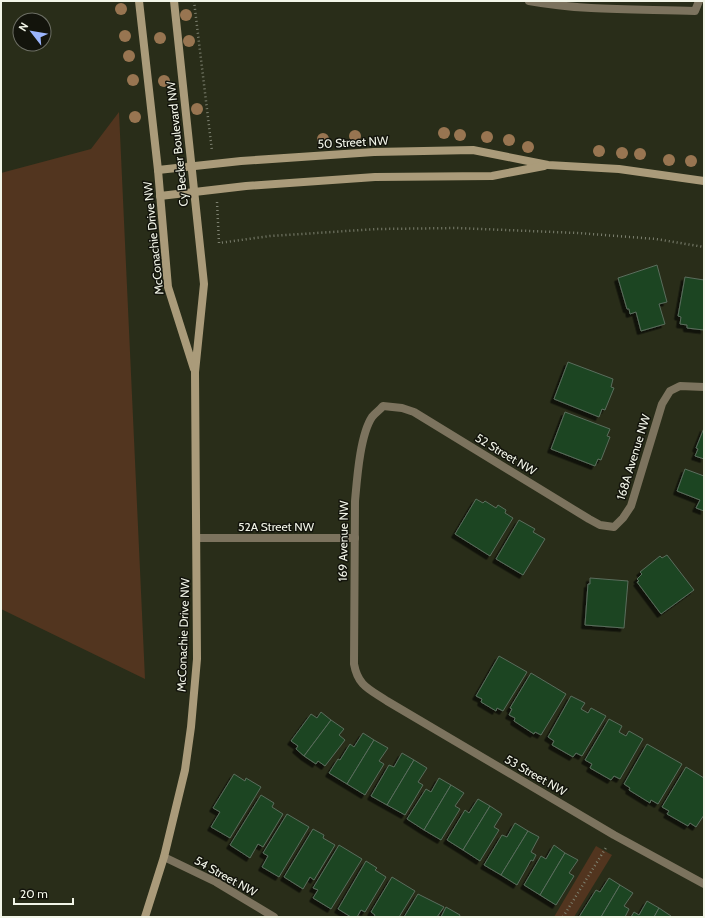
<svg xmlns="http://www.w3.org/2000/svg" width="705" height="918" font-family="Cabin,sans-serif">
	<style>
		.green { fill: #52351f }
		.building { fill: #1c4424; stroke: #5a6d5c; filter: url(#shadow) }
		.lines { fill: none; stroke-linecap: round; stroke-linejoin: round }
		.path { stroke: #7d8170; stroke-width: 2.5; stroke-dasharray: 1 3; stroke-linecap: butt }
		.street { stroke: #7c735e; stroke-width: 8 }
		.secondary { stroke: #aa9b7a; stroke-width: 8 }
		.tree { fill: #987551 }
		.labels { text-anchor: middle; dominant-baseline: central; stroke-width: 3; stroke-linejoin: round; paint-order: stroke }
		.street-label { font-size: 12px; fill: #f2f5e8; stroke: #13140c }
	</style>
	<defs>
		<filter id="shadow"><feDropShadow dx="-3.5" dy="3.5" stdDeviation="0" flood-color="#0009"/></filter>
	</defs>
	<rect width="100%" height="100%" fill="#292d19"/>
	<g class="green">
		<polygon points="119,112 145,679 1,609 1,173 91,149"/>
		<polygon points="596,846 612,855 574,917 554,917"/>
	</g>
	<g class="building">
		<polygon points="657,265 667,302 659,304 665,324 641,331 636,312 630,314 629,309 627,309 618,278"/>
		<polygon points="685,277 704,280 704,330 687,328 687,325 680,324 681,317 678,316"/>
		<polygon points="568,362 613,379 611,387 614,388 605,410 602,409 599,417 554,399"/>
		<polygon points="565,412 610,429 607,436 610,437 601,460 598,459 595,466 551,449"/>
		<polygon points="704,428 704,459 695,456 698,449 696,448"/>
		<polygon points="685,469 704,476 704,511 696,508 700,500 677,491"/>
		<polygon points="476,499 483,503 485,501 496,508 498,505 506,510 505,513 513,518 490,556 455,534"/>
		<polygon points="519,520 535,529 533,532 545,539 523,575 496,559"/>
		<polygon points="667,555 694,590 661,614 637,582 639,581 637,579 642,574 640,572 660,556 662,558"/>
		<polygon points="590,578 628,581 624,628 585,625 588,584 590,584"/>
		<polygon points="499,656 527,672 503,711 497,708 496,711 481,702 482,699 476,696"/>
		<polygon points="531,673 566,694 541,735 535,732 534,734 514,721 515,718 509,715 512,709 510,708"/>
		<polygon points="571,696 585,703 581,709 588,713 591,708 606,716 582,756 576,753 573,757 552,745 554,741 548,737"/>
		<polygon points="321,712 331,720 304,756 296,749 298,746 291,741 311,714 317,718"/>
		<polygon points="609,719 622,726 619,732 626,736 629,731 643,739 620,779 614,776 611,780 590,768 592,764 585,760"/>
		<polygon points="331,720 344,729 339,735 345,740 325,766 318,761 316,764 304,756"/>
		<polygon points="363,733 374,740 347,784 329,773 338,759 340,760 350,744 354,747"/>
		<polygon points="374,740 388,748 379,761 384,764 365,795 347,784"/>
		<polygon points="647,744 682,764 658,804 651,800 650,803 629,790 630,788 624,784"/>
		<polygon points="402,753 414,760 387,805 371,796 389,765 394,767"/>
		<polygon points="414,760 427,768 418,782 423,785 405,815 387,805"/>
		<polygon points="686,767 704,778 704,815 696,827 690,823 688,826 667,814 669,811 662,807"/>
		<polygon points="234,774 245,781 246,778 261,787 230,838 211,827 220,812 213,808"/>
		<polygon points="439,778 451,785 424,830 407,819 426,789 431,792"/>
		<polygon points="451,785 464,793 455,806 460,809 441,840 424,830"/>
		<polygon points="261,795 274,803 272,807 283,814 263,847 258,844 250,858 230,845"/>
		<polygon points="478,799 490,806 463,850 447,840 465,810 469,813"/>
		<polygon points="490,806 502,814 494,827 499,830 480,861 463,850"/>
		<polygon points="287,814 309,827 279,877 262,867 268,856 263,853"/>
		<polygon points="515,823 528,831 501,875 484,865 502,835 507,837"/>
		<polygon points="313,829 324,835 323,838 335,845 314,880 310,877 303,889 284,877"/>
		<polygon points="528,831 539,837 531,852 536,855 533,861 531,860 517,885 501,875"/>
		<polygon points="339,845 362,859 331,909 313,898 318,890 313,888"/>
		<polygon points="554,845 565,853 540,895 524,885 541,856 546,859"/>
		<polygon points="565,853 578,860 569,873 574,876 556,905 540,895"/>
		<polygon points="366,861 377,868 375,870 386,877 365,912 361,910 357,917 351,917 338,909"/>
		<polygon points="392,877 415,891 399,917 374,917 375,915 371,912"/>
		<polygon points="609,878 620,885 601,917 579,917 596,890 600,892"/>
		<polygon points="620,885 633,893 624,906 629,909 625,917 601,917"/>
		<polygon points="418,894 444,907 437,917 404,917"/>
		<polygon points="647,901 659,908 654,917 631,917 634,912 639,915"/>
		<polygon points="446,907 460,915 459,917 441,917"/>
		<polygon points="659,908 671,916 670,917 654,917"/>
	</g>
	<g class="lines">
		<g class="path">
			<polyline points="194,1 212,151"/>
			<polyline points="217,202 219,243 270,236 378,229 457,228 578,233 656,239 704,247"/>
			<polyline points="563,917 607,846"/>
		</g>
		<g class="street">
			<path d="M529,1C584,11 640,9 695,11L699,1"/>
			<path d="M704,387L680,386L670,391L662,404L631,506L623,518L614,527L600,525L589,519L414,412L402,408L383,406C380,410 375,413 372,417C360,435 357,479 355,501L354,664C358,686 369,689 387,701L614,835L704,884"/>
			<polyline points="197,538 355,538"/>
			<polyline points="164,857 216,882 274,917"/>
		</g>
		<g class="secondary">
			<polyline points="139,1 158,170 168,287 194,369"/>
			<polyline points="158,170 241,161 374,152 473,150 548,165 619,169 704,181"/>
			<polyline points="160,196 246,186 375,177 492,176 544,166"/>
			<polyline points="145,917 164,857 185,770 191,727 197,659 195,372 204,284 174,1"/>
		</g>
	</g>
	<g class="tree">
		<circle cx="121" cy="9" r="6"/>
		<circle cx="186" cy="15" r="6"/>
		<circle cx="125" cy="36" r="6"/>
		<circle cx="160" cy="38" r="6"/>
		<circle cx="189" cy="41" r="6"/>
		<circle cx="129" cy="56" r="6"/>
		<circle cx="133" cy="80" r="6"/>
		<circle cx="164" cy="81" r="6"/>
		<circle cx="197" cy="109" r="6"/>
		<circle cx="135" cy="117" r="6"/>
		<circle cx="444" cy="133" r="6"/>
		<circle cx="460" cy="135" r="6"/>
		<circle cx="355" cy="136" r="6"/>
		<circle cx="487" cy="137" r="6"/>
		<circle cx="323" cy="139" r="6"/>
		<circle cx="509" cy="140" r="6"/>
		<circle cx="528" cy="147" r="6"/>
		<circle cx="599" cy="151" r="6"/>
		<circle cx="622" cy="153" r="6"/>
		<circle cx="640" cy="154" r="6"/>
		<circle cx="669" cy="160" r="6"/>
		<circle cx="691" cy="161" r="6"/>
	</g>
	<g class="labels">
		<g class="street-label">
			<text transform="translate(353 142) rotate(-3)">50 Street NW</text>
			<text transform="translate(177 144) rotate(-96)">Cy Becker Boulevard NW</text>
			<text transform="translate(153 238) rotate(-96)">McConachie Drive NW</text>
			<text transform="translate(506 454) rotate(31)">52 Street NW</text>
			<text transform="translate(633 457) rotate(-73)">168A Avenue NW</text>
			<text x="276" y="526">52A Street NW</text>
			<text transform="translate(343 541) rotate(-89)">169 Avenue NW</text>
			<text transform="translate(183 635) rotate(-88)">McConachie Drive NW</text>
			<text transform="translate(536 775) rotate(30)">53 Street NW</text>
			<text transform="translate(226 876) rotate(29)">54 Street NW</text>
		</g>
	</g>
	<rect width="705" height="918" fill="none" stroke="#f2f5e8" stroke-width="4"/>
	<g transform="translate(32 32) rotate(301)"><circle r="19" fill="#13140c" stroke="#6c6e64"/>
	<path d="M0-3L7 15L0 10L-7 15Z" fill="#9bb5fd"/>
	<text y="-6" font-size="11" font-weight="bold" text-anchor="middle" fill="#f2f5e8">N</text>
	</g>
	<path d="M14 898v6h59v-6" fill="none" stroke="#f2f5e8" stroke-width="2"/>
	<text x="20" y="898" font-size="12" fill="#f2f5e8" stroke="#13140c" stroke-width="3" paint-order="stroke">20 m</text>
</svg>
